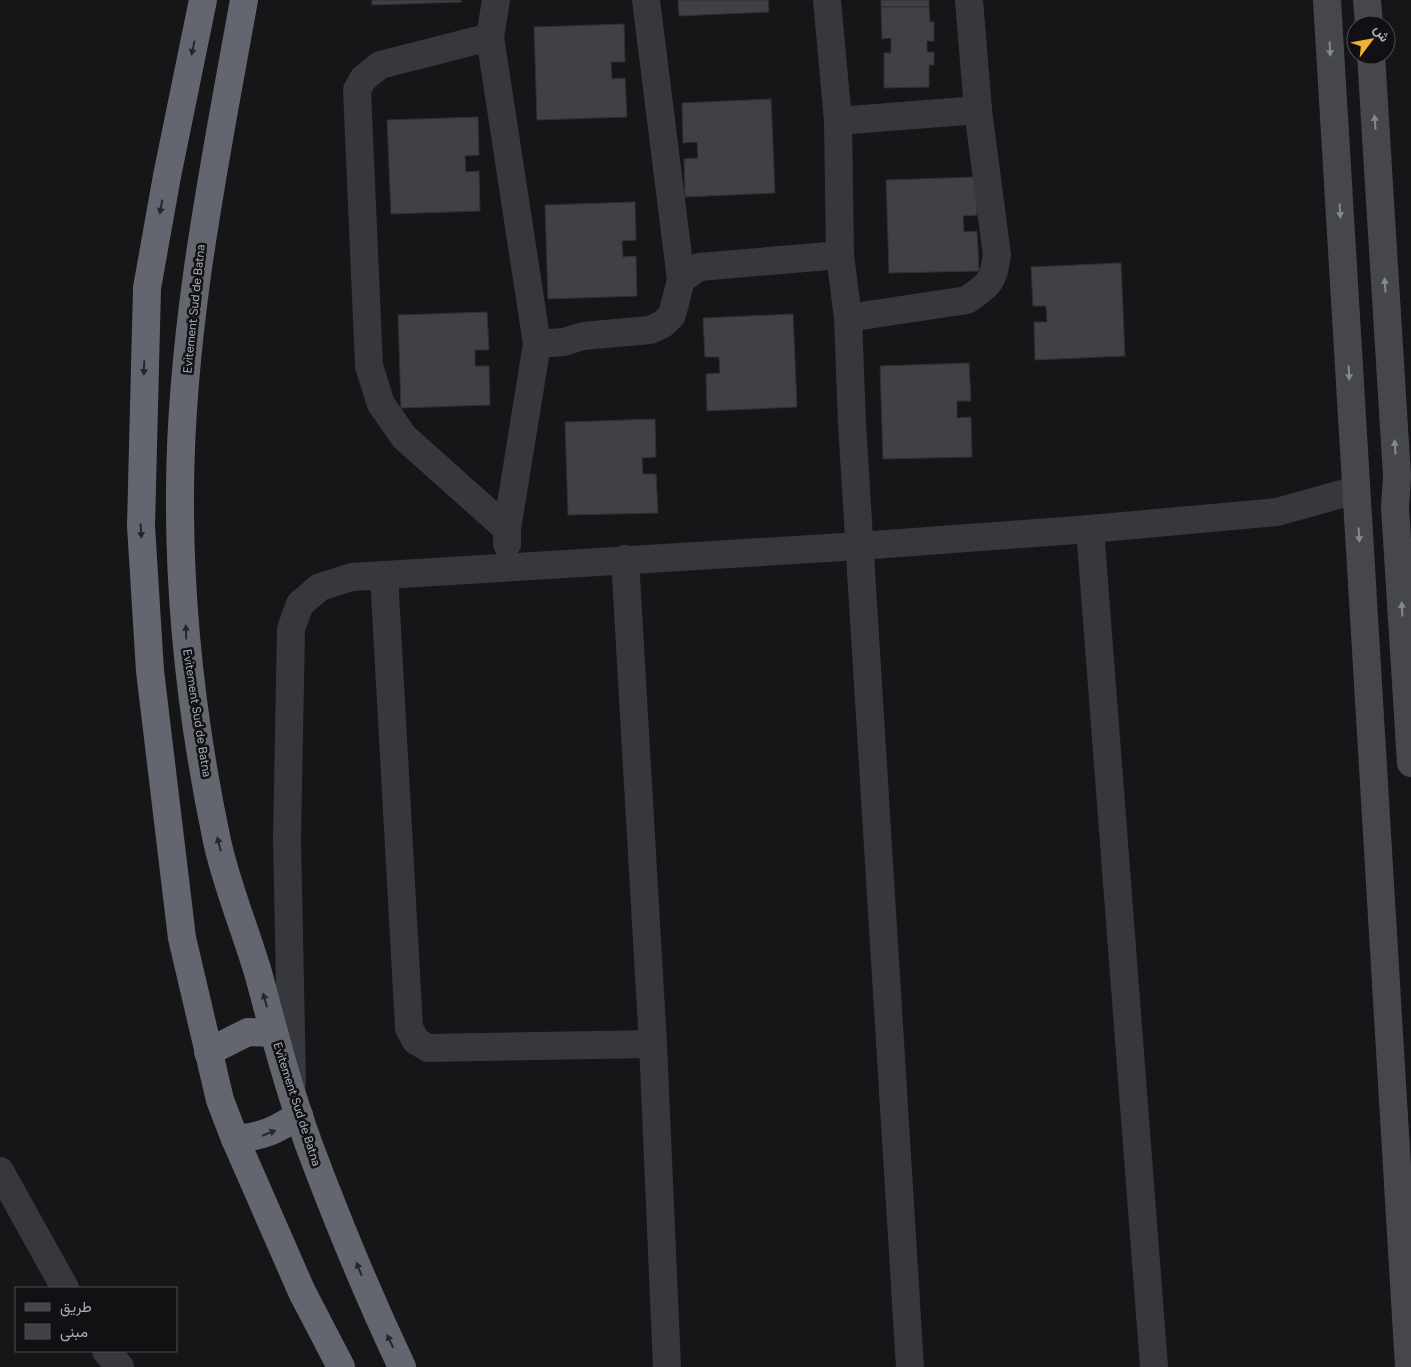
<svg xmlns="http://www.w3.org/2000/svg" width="1411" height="1367" font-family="Figtree,Vazirmatn,sans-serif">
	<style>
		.building { fill: #404145; stroke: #303034 }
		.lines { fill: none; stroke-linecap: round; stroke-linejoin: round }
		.street { stroke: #37383d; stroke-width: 28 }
		.secondary { stroke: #45474d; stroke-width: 28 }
		.highway { stroke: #63666e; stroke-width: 28 }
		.oneway { fill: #26262a }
		.oneway2 { fill: #858993 }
		.labels { text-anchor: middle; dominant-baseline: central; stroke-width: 5; stroke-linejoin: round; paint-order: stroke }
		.street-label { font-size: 12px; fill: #a8adb8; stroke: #111113 }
	</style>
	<rect width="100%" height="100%" fill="#161618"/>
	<g class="building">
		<polygon points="372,0 461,0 462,2 372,5"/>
		<polygon points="678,0 768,0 769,12 679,16"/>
		<rect x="881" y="0" width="48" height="7"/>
		<polygon points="881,7 929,7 930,22 934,22 934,41 927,41 927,52 934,52 934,65 929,65 929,87 884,88 884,53 891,53 891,38 882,39"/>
		<polygon points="624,24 625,62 611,62 612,79 625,78 627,117 537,120 534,27"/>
		<polygon points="771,99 775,193 685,197 684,159 698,158 697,142 683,143 682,103"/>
		<polygon points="478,117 479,155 465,156 466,172 479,171 480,211 391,214 387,120"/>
		<polygon points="976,177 977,215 963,216 964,232 977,231 979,271 889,273 886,180"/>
		<polygon points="635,202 636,240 622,241 623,257 636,256 637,296 548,299 545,205"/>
		<polygon points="1121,263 1125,356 1035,360 1034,322 1047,322 1046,306 1033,306 1031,267"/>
		<polygon points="487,312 489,350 475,350 475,366 489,366 490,405 401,408 398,315"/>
		<polygon points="793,314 797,407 707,411 706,374 720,373 719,357 705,357 703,318"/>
		<polygon points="969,363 971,401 957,401 957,418 971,417 972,457 883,459 880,366"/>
		<polygon points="655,419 656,457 642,458 643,474 656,474 658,513 568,515 565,422"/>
	</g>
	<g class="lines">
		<g class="street">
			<polyline points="496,0 490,37 380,65 363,79 357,90 369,366 381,404 404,437 507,529"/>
			<polyline points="646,0 681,280"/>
			<polyline points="827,0 838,121 840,255 848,318 852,424 910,1367"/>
			<polyline points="490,37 537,344"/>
			<polyline points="838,121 978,110"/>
			<path d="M848,318L967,300C990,284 993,282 997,255L978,110L969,0"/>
			<polyline points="1090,529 1154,1367"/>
			<polyline points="507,544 507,529 537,344 564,342 583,336 650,330 663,324 672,315 681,280 699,267 840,255"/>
			<polyline points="625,559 653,1044 667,1367"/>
			<polyline points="384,575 409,1028 416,1041 428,1048 653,1044"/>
			<polyline points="292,1082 287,838 291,629 300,604 320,587 352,577 860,546 1090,529 1277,512 1356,490"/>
			<polyline points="0,1171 65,1288"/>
			<polyline points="106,1351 120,1367"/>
		</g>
		<g class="secondary">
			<polyline points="1327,0 1409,1367"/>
			<polyline points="1367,0 1369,25"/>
			<polyline points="1371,55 1397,476 1395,507 1411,763"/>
		</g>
		<g class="highway">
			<polyline points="203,0 167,176 147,288 141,526 150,671 182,938 220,1100 235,1139 302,1292 341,1367"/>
			<path d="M244,0C215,162 181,325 180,490C179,607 193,727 217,841C227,887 246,931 259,976C274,1033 289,1090 309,1145C337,1220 368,1295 402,1367"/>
			<polyline points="208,1052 248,1032 274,1033"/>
			<path d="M235,1139C264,1136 275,1131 299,1115"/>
		</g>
	</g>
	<defs><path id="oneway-solid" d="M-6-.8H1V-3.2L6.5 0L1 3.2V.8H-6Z" transform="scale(1.25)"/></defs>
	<g class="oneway">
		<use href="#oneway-solid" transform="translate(193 48) rotate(102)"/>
		<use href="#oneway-solid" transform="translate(161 207) rotate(100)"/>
		<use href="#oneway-solid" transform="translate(144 368) rotate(92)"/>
		<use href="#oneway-solid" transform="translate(141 531) rotate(87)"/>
		<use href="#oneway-solid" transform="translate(186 632) rotate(-92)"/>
		<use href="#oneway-solid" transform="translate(219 844) rotate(-104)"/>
		<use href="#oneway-solid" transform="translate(265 1000) rotate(-105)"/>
		<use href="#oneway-solid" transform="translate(269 1133) rotate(-22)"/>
		<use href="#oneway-solid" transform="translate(359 1269) rotate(-112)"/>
		<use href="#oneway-solid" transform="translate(390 1341) rotate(-115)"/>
	</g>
	<g class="oneway2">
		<use href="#oneway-solid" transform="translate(1330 49) rotate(87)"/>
		<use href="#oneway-solid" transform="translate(1375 122) rotate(-94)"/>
		<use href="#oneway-solid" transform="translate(1340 211) rotate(87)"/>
		<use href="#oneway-solid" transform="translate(1385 285) rotate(-94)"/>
		<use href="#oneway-solid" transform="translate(1349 373) rotate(87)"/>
		<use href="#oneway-solid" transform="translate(1395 447) rotate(-94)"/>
		<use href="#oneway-solid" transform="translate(1359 535) rotate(87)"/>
		<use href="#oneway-solid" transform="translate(1402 609) rotate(-93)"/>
	</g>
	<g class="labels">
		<g class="street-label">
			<text transform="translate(194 309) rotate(-84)">Evitement Sud de Batna</text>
			<text transform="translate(197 713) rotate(81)">Evitement Sud de Batna</text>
			<text transform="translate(297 1104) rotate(72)">Evitement Sud de Batna</text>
		</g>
	</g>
	<rect x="15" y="1287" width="162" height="65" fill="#111113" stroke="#4d4f55"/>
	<rect x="25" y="1303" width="25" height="8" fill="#45474d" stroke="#4d4f55"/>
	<text x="60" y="1312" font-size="15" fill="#a8adb8">طريق</text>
	<rect x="25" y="1324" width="25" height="15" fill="#404145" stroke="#4d4f55"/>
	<text x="60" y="1337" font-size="15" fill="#a8adb8">مبنى</text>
	<g transform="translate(1371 40) rotate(58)"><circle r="24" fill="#111113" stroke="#4d4f55"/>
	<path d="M0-4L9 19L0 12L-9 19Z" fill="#f2b134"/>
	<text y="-8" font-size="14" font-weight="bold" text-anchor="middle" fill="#a8adb8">ش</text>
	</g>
</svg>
